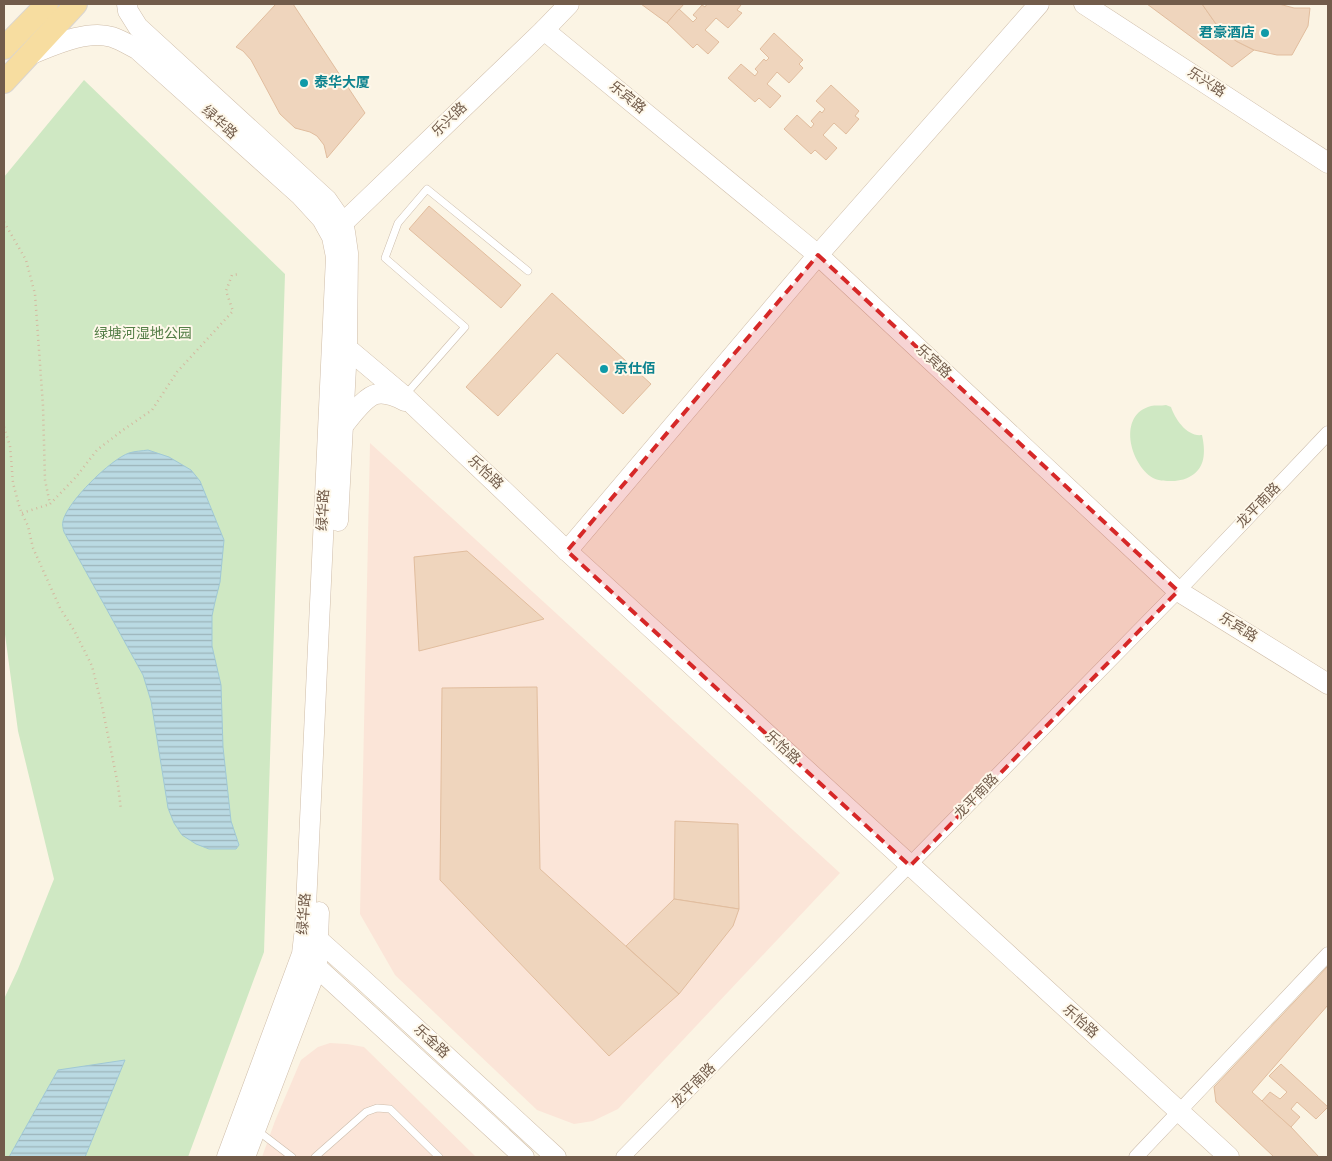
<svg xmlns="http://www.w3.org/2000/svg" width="1332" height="1161" font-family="Overpass,'Noto Sans SC',sans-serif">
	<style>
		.commercial { fill: #fbe5d8 }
		.green { fill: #cfe8c3 }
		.water { fill: url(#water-rules); stroke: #a0c8d5 }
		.building { fill: #efd5bd; stroke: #e1bd9e }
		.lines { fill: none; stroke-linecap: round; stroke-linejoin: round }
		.lane-casing { stroke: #ccbcab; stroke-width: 8 }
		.street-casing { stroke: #ccbcab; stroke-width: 15 }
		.secondary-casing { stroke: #cfbda9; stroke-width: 21 }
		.primary-casing { stroke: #dad5d0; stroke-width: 24 }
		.path { stroke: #d4b8a0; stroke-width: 2.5; stroke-dasharray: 1 4; stroke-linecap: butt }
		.lane { stroke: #fff; stroke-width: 7 }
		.street { stroke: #fff; stroke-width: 14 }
		.secondary { stroke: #fff; stroke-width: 20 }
		.primary { stroke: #f7dda0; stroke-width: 22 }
		.marked { fill: #d62828; fill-opacity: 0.2; stroke: #d62828; stroke-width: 4; stroke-dasharray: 10 6; stroke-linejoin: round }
		.culture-dot { fill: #0f9aa8; stroke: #fef8ea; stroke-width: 2 }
		.labels { text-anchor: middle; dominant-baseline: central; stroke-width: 4; stroke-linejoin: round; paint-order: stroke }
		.culture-label { font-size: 14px; font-weight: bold; fill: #0d838f; stroke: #fef8ea; text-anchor: start }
		.street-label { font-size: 14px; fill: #725c4b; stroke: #fef8ea }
		.park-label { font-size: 14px; fill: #537d46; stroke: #fef8ea }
	</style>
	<defs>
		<pattern id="water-rules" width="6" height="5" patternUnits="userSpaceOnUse" patternTransform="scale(1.25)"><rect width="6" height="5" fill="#badae3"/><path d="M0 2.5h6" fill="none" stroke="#9cb4ba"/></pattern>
	</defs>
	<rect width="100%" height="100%" fill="#fbf4e4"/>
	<g class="commercial">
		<polygon points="370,443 840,873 618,1109 593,1121 574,1124 537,1110 395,975 360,914"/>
		<polygon points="330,1043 347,1044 364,1047 476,1157 262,1157 275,1121 301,1060 318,1047"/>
	</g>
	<g class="green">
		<polygon points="84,80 285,274 264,952 188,1157 4,1157 4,999 18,969 54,879 18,731 4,627 4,177"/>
		<path d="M1166,405L1171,407C1175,419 1187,437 1202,435C1205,449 1206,465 1194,474C1187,479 1180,481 1172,481C1166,481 1159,481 1153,478C1130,464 1117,415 1151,406C1155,405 1161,406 1166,405Z"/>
	</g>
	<g class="water">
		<path d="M148,450L169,457L191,470L200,481L224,540L220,582L215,602L212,616V646L221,685L223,747L231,821L239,845L236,849H209L196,844L182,835L174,823L168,808L151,701L143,675L64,532C63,529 62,524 63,521C67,502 111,459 129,453C135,451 142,451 148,450Z"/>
		<polygon points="125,1060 85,1157 9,1157 58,1070"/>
	</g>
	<g class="building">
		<polygon points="276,4 293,4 365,113 327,158 324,145 317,136 310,132 295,128 280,114 251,60 243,51 236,47"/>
		<polygon points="641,4 684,4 667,23"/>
		<polygon points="707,4 740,4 741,5 737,10 742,13 728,28 716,18 705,30 719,42 708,54 697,44 693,48 667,23 679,9 693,22 697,18 693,15 702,5 705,7"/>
		<polygon points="1147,4 1202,4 1216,24 1236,41 1254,50 1232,67"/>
		<polygon points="1202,4 1279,4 1294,8 1310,8 1308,26 1292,55 1277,55 1254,50 1236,41 1216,24"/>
		<polygon points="774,33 803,60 799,64 803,68 789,83 777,72 767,84 781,96 770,108 759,98 755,102 728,78 741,64 755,76 758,72 755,69 764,59 766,61 769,58 760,49"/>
		<polygon points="831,85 859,111 855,116 859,119 846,134 834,123 823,135 837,148 826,160 815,150 811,154 784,129 797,115 811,128 814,124 811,121 820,111 822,113 825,109 816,101"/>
		<polygon points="429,206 521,285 501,308 409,229"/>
		<polygon points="552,293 651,384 623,414 557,353 498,416 466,387"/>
		<polygon points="467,551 544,619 419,651 414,557"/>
		<polygon points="537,687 540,869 679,994 609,1056 440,880 442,688"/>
		<polygon points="675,821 738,824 739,909 674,899"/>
		<polygon points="674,899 739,909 733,926 679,994 626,946"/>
		<polygon points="1328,966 1328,1005 1252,1092 1291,1127 1319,1157 1274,1157 1216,1102 1214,1087"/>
		<polygon points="1281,1064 1328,1107 1316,1119 1297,1102 1291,1109 1300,1117 1291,1127 1262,1101 1270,1092 1280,1099 1287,1092 1269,1076"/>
	</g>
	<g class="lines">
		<g class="lane-casing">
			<g id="lane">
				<polyline points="406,394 465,327 385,258 398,223 427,189 528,271"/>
				<polyline points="258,1131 292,1157"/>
				<polyline points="315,1157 366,1112 377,1108 390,1109 439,1157"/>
			</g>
		</g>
		<g class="street-casing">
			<g id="street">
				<polyline points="623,1157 1178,591 1328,433"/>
				<polyline points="1136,1157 1328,954"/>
			</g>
		</g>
		<g class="secondary-casing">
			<g id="secondary">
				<polyline points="127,4 128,11 138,27 327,200 343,223 345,232 348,253 347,348 338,521"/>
				<polyline points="1084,4 1328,163"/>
				<polyline points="544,30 818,255 1178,591 1328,684"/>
				<path d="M29,55C52,46 87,29 112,37C121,40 129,45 137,49L300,195L322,219L332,237L336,257L305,928L302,954L227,1157"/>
				<polyline points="333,230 343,223 544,30 569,4"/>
				<polyline points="339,347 347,348 404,396 567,551 1229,1157"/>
				<path d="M342,427C350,418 365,396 377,394C387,392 397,397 405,401"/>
				<polyline points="567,551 818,255 1039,4"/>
				<polyline points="312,934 359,976 556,1157"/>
				<polyline points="309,960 524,1157"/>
				<polyline points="245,1157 317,967 319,912"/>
			</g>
		</g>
		<g class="primary-casing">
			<g id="primary">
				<polyline points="4,48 47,4"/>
				<polyline points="4,82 76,4"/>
			</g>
		</g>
		<g class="path">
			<polyline points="4,222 26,260 35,294 43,406 45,480 50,504 76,477 97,450 123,430 152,410 177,372 233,311 226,291 232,275 240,274"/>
			<polyline points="4,427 10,446 13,483 20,509 28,526 33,548 60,608 75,632 92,666 102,706 118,785 121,810"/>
			<polyline points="22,513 50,504"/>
		</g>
		<use href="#lane" class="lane"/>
		<use href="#street" class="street"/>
		<use href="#secondary" class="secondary"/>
		<use href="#primary" class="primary"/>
	</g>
	<path class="marked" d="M818,255L1178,591L910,866L567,551Z"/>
	<g class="culture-dot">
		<circle cx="1265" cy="33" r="5"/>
		<circle cx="304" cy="83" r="5"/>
		<circle cx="604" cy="369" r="5"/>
	</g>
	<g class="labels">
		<g class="culture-label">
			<text x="1255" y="33" text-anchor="end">君豪酒店</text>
			<text x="314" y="83">泰华大厦</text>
			<text x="614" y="369">京仕佰</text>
		</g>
		<g class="street-label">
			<text transform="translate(1206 83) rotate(33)">乐兴路</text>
			<text transform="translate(627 98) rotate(39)">乐宾路</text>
			<text transform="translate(450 120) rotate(-44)">乐兴路</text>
			<text transform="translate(219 123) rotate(42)">绿华路</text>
			<text transform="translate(933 362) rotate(43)">乐宾路</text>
			<text transform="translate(485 473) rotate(43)">乐怡路</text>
			<text transform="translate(1259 506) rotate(-46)">龙平南路</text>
			<text transform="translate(324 510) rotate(-87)">绿华路</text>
			<text transform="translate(1238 628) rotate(32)">乐宾路</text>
			<text transform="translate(782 748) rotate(43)">乐怡路</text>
			<text transform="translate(977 797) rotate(-46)">龙平南路</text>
			<text transform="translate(305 914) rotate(-86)">绿华路</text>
			<text transform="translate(1080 1022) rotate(42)">乐怡路</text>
			<text transform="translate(431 1042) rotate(43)">乐金路</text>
			<text transform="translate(694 1086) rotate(-45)">龙平南路</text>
		</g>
		<g class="park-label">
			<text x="143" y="334">绿塘河湿地公园</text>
		</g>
	</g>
	<rect width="1332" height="1161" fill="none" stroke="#725c4b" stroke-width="10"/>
</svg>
